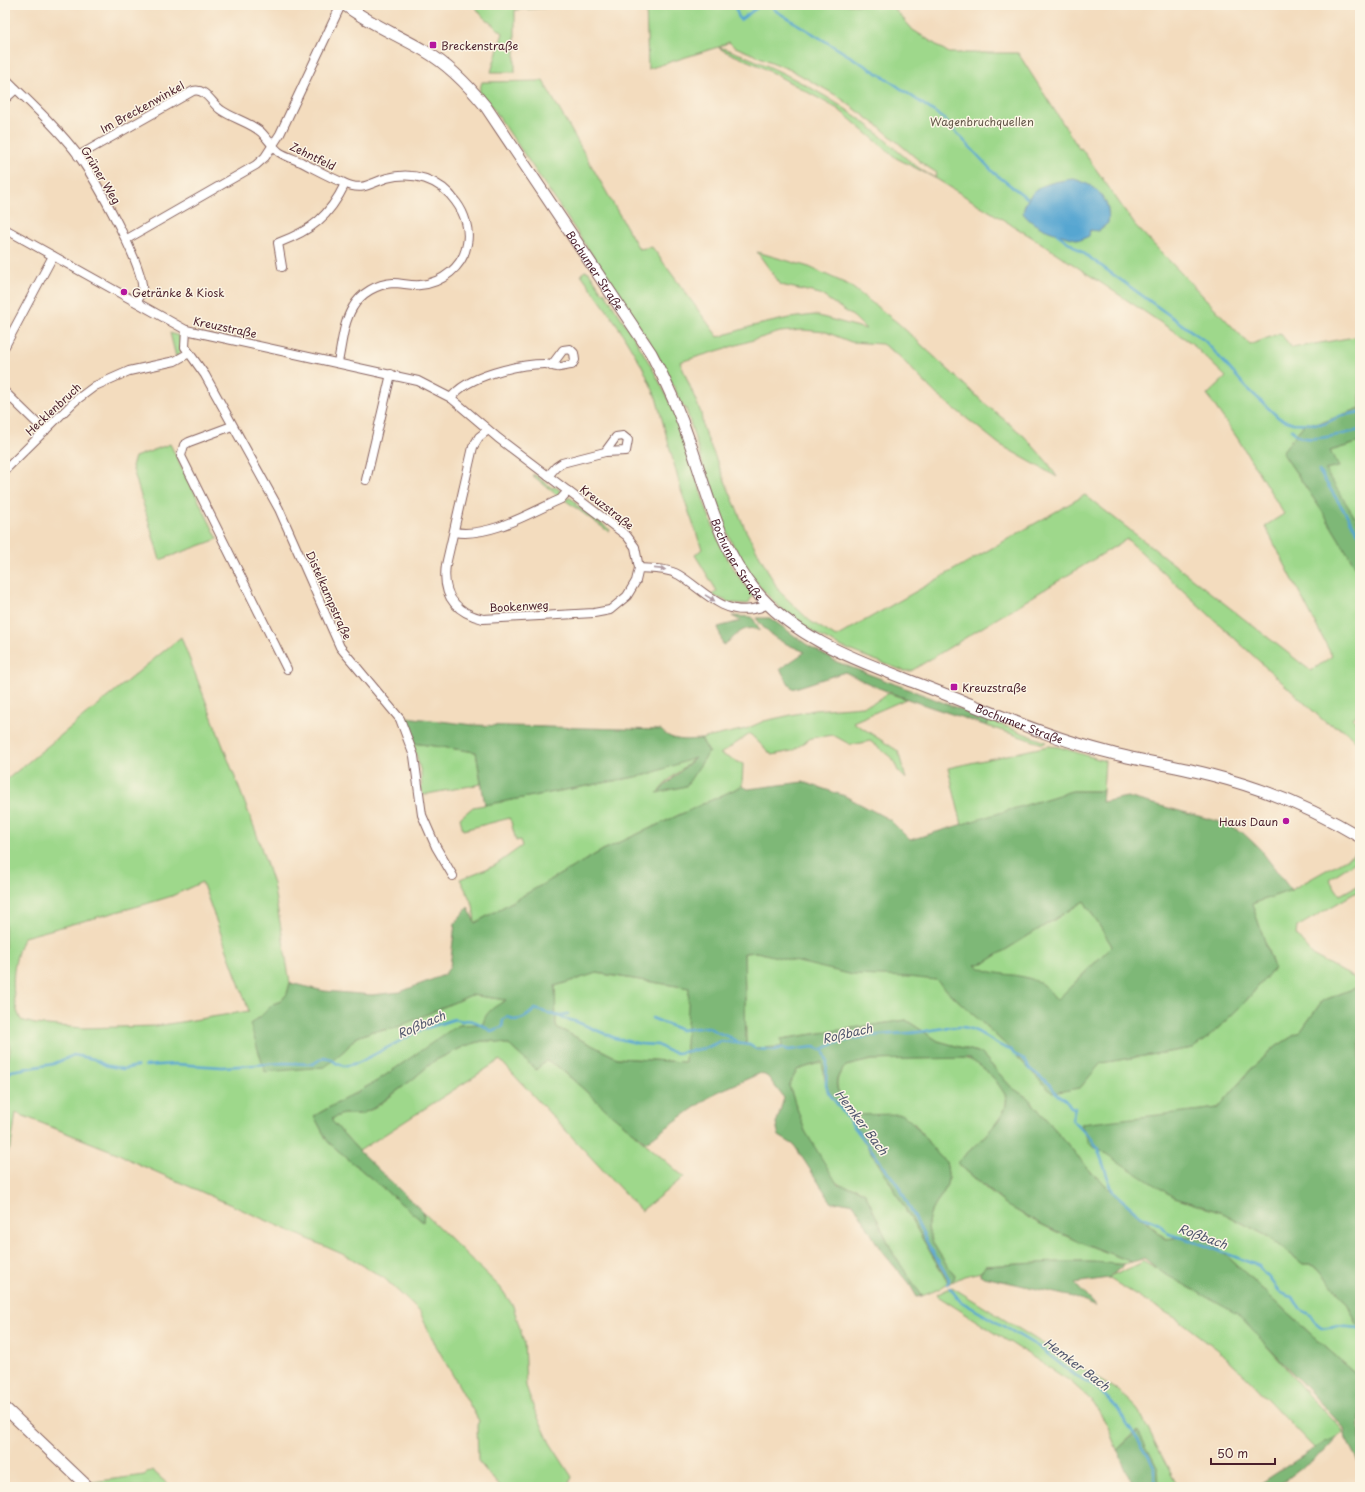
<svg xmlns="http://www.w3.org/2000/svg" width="1365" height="1492" font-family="'Playpen Sans',sans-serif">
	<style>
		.green { fill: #9ed88b; stroke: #747c5b; fill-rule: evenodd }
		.forest { fill: #7eb877; stroke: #646c51; fill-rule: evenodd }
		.water { fill: #57a6d1; stroke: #50627e }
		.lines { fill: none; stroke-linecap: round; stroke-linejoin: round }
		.stream { stroke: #57a6d1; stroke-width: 2.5 }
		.street-casing { stroke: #85615e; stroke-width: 10 }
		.secondary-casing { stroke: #85615e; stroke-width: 13 }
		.street { stroke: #fff; stroke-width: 8 }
		.secondary { stroke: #fff; stroke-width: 11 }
		.oneway { fill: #ae9aa0 }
		.poi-dot { fill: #b5179e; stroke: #fcf5e5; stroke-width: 1.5 }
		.labels { text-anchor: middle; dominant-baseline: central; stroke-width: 3; stroke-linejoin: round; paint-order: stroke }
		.poi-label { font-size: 11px; fill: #4a1f2b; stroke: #fcf5e5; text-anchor: start }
		.street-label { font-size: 11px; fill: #4a1f2b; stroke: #fcf5e5 }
		.park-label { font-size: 11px; fill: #635648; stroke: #fcf5e5 }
		.water-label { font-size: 12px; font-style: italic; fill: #4f556d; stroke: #fcf5e5 }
	</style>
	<rect width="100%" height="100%" fill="#fcf5e5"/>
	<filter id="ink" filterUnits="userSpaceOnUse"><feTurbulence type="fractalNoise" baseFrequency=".025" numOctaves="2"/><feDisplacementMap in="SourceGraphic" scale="8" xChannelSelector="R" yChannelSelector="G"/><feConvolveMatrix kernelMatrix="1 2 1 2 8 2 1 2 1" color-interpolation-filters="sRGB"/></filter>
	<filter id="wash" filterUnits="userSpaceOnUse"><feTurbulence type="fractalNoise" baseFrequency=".012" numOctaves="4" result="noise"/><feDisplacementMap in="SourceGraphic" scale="16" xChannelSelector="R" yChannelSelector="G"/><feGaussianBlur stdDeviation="0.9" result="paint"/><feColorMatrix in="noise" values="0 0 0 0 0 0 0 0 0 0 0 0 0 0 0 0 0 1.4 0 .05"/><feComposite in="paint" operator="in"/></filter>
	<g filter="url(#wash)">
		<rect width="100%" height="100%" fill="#f3dcbe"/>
		<g class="green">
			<polygon points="474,5 545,5 545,8 515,10 515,72 491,72 503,33 483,17"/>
			<path d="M646,5H891L913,30L949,53H1018L1078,147L1079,149L1081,148L1135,225L1250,345L1280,333L1292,348L1360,336V408L1321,423H1305L1282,452L1322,511L1360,574V713L1353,718L1360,727V746L1343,729L1325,722L1127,539L911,671H904C876,660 846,651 820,636C728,584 715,501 686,409L682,405C663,359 635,320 608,279C570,221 531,164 492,107L479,92L482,82L543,81L639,249L652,247L718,337L753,326L789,318L815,315L866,329L854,317L820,294L781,285L757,252L809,267L849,285L898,323L983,402L1024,436L1048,463L1057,477L999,444L936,394L898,355L882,344L851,342L826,332L802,330L780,332L680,362L701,413L703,428L746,531L779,591L810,621L836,637L1085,495L1311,671L1332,656L1265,526L1284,514L1238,439L1207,395L1226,377L1190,342L1038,241L935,178L896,158L838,109L760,66L724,51L718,47L648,69ZM729,42L733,46L793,71L839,97L882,129L923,164L937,173L935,178C908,164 889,141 865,123C829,95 763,60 719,47Z"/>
			<path d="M585,271L589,272L602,292L605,293C630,331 655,368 673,410C699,472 707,543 753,595L748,604L731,603L712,595L717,591L695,555L702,549L681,490L656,397L643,368L616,323L581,274Z"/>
			<path d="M170,333L179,336C181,344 183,351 176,357Z"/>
			<polygon points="1360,442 1360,525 1324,470 1338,467 1330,451"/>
			<polygon points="170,444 218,539 160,560 132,466 135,457"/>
			<polygon points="532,475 535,475 552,488 555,487 560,490 558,496"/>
			<polygon points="568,498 570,498 576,502 576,505 610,530 609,532 565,500"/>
			<path d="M181,637L256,832L273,884L282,934L290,983L287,994L281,1001L273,1004L260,1017L250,1024L333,1059L346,1049L355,1038L373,1031L393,1029L471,995L507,1000L483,1024L460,1025L377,1081L314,1116L328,1142L422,1221L424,1213L500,1287L513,1306L524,1342L526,1386L534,1409L550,1443L572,1477L568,1487H500L478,1461L477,1425L479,1421L431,1337L420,1312L384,1278L349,1257L136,1163L117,1153L16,1113L11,1146L5,1159V1069L7,1068L10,1050L5,1014V781ZM202,882L249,1011L156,1026L83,1028L35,1024L21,1020C9,997 12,959 24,937L146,904L172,896Z"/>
			<polygon points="888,693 906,699 853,722 898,751 906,779 898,771 893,759 870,741 851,745 833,735 811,738 792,751 772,755 750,734 720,754 743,764 742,786 603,850 475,923 473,905 460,879 494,866 522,846 520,840 516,841 510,818 463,830 460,818 473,807 646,775 696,757 670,779 658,792 686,785 709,752 701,739 746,729 764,721 814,710 862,706 874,703"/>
			<polygon points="989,720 1046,742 1043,744 987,726"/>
			<polygon points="413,743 476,752 481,784 422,795 421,773"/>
			<polygon points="1048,746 1059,747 1105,761 1103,791 1072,791 962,825 948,768"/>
			<path d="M1360,851V859L1329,879L1340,895L1360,884V890L1297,927L1296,935L1314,956L1360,981V986L1322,1001L1301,1031L1277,1046L1253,1067L1218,1108L1081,1125L1175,1198L1223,1213L1269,1237L1303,1264H1310L1318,1268L1348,1305L1360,1330V1377C1306,1332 1256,1282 1204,1235L1166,1239L1092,1173L1029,1099L1011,1087L981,1053L938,1041L906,1020L781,1039L782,1047L755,1048L746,1044L744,953L756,952L936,980L1004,1043L1080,1088L1100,1063L1193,1048L1210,1036L1245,1002L1274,968L1252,904L1291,890Z"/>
			<path d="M1084,901L1112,946L1057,1000C1031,966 1003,984 974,965L986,962Z"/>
			<polygon points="596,973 690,988 685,1062 617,1058 556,1027 555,986"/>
			<polygon points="482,1041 493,1041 509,1045 521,1056 546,1061 557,1066 684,1177 641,1211 500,1060 359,1151 332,1121 333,1118 343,1114 361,1114 375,1108 413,1079 434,1061 465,1046"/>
			<path d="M950,1057C971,1058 976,1061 991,1075C996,1081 1005,1091 1006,1098C1010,1119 970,1148 957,1163C974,1177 990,1194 1009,1206C1047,1231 1090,1246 1132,1262C1117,1267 1100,1262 1084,1262C1051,1262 1018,1264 985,1266L982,1272L964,1276L952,1282L955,1275C946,1264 927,1239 928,1224C930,1197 955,1197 946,1162L937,1154L914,1123L847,1115L885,1174L948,1283L939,1289L922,1296L894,1255L865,1193L856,1188L844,1187L834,1181L805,1131L789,1086L797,1070L822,1062L827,1092L841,1108L846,1104C835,1090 833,1079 846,1066L871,1060Z"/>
			<path d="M1142,1260L1237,1313L1281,1362L1307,1394L1342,1429L1343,1433C1335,1440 1323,1443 1315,1449L1249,1380L1217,1349L1182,1322L1108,1278L1139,1264Z"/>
			<polygon points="952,1287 1119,1391 1133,1404 1139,1412 1178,1487 1159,1487 1137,1431 1117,1450 1108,1426 1091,1400 1070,1381 936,1295"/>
			<polygon points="152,1470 171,1487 97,1487 92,1482 144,1475"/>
		</g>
		<g class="forest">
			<polygon points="1360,408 1360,442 1330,451 1339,467 1325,470 1360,525 1360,574 1322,511 1282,452 1305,423 1321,423"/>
			<path d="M732,616L752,617L760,630C740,624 738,637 723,645L718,627L741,621Z"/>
			<path d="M756,618H770L806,644L837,662L989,720L987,726C939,709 890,696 845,672L792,689L780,669L805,652C782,642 771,639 756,618Z"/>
			<path d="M406,717L473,725L661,730C672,742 686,740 701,739L709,752L686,786L657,793L695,758L646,775L485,805L476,752L413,743Z"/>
			<path d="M803,782L845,796L890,820L910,840L1072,791H1103L1102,802L1127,797L1217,821L1242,832L1260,849L1291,890L1252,904L1274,968L1245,1002L1210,1036L1193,1048L1101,1063L1080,1088L1052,1093L1004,1043L936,980L908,977L853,975L756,952L744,953L746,1044L755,1048L782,1047L781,1039L906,1020L938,1041L981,1053L1011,1087L1029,1099L1092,1173L1165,1239L1204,1235C1256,1282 1306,1332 1360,1377V1465L1346,1439L1344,1428L1237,1314L1163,1273L1144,1258L1132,1262L1078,1241L1045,1226L1008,1206L957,1163C969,1150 1012,1116 1006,1097C1005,1094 1002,1090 1000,1087C992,1074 980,1065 968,1058L871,1060L846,1066C832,1079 835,1090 846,1104L841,1108L828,1092L822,1062L797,1070L789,1086L805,1131L838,1185L855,1188L865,1193L894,1255L922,1296L917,1297L910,1285L880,1249L854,1204L844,1202L832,1203L794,1145L779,1136L776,1124L784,1098L768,1077L761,1073L715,1093L646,1142L612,1115L569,1076L557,1066L546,1061L536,1070L509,1045L493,1041H482L465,1046L434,1061L413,1079L374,1108L361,1114H343L333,1118L332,1121L359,1151L424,1213L423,1222L328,1142L314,1116L377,1081L452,1029L460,1025L483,1024C485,1011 496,1006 506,1000L471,995L393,1029L373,1031L355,1038L346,1049L325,1067L265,1072L250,1024L260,1017L273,1004L281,1001L287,994L290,983L324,991L372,995L400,992L444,975L450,967L455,923L468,907L475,923L603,850L742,786L748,789ZM1084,901L1112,946L1057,1000C1052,994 1047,987 1040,983C1020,971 994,978 975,965L986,962ZM597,973L689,988L685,1062L617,1058L556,1027L555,986Z"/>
			<polygon points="1360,986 1360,1330 1348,1305 1318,1268 1310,1264 1303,1264 1269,1237 1223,1213 1175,1198 1089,1143 1081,1124 1218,1108 1253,1067 1277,1046 1301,1031 1322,1001"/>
			<path d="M902,1114C922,1128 928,1147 946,1162C955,1197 930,1197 928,1224C927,1239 946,1264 955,1275L954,1279L949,1284L885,1174L847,1115Z"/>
			<polygon points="1055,1262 1096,1262 1124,1265 1108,1278 1075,1283 1097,1307 1073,1297 980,1276 985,1266"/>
			<polygon points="1138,1431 1158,1469 1159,1487 1134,1487 1117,1450"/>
			<polygon points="1338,1437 1324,1452 1276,1487 1255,1487 1324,1442"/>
		</g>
		<path class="water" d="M1073,179C1095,184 1112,199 1108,223L1098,231L1090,230L1089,236L1080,240C1061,235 1035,230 1023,213C1028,186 1049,182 1073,179Z"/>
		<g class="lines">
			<g class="stream">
				<polyline points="734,5 740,20 761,5"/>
				<polyline points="771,5 776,11 887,79 943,118 994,173 1027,198"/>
				<polyline points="1057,234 1205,341 1246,387 1279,418 1293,423 1324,424 1340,416 1360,412"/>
				<path d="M1292,430C1294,432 1296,435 1299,436C1310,443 1347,433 1360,430"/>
				<polyline points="1319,471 1360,536"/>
				<polyline points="555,1016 568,1014"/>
				<path d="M652,1018L681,1030L708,1027C717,1034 729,1035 739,1043"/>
				<polyline points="823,1049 827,1061 826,1085 828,1092 900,1188 928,1244 949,1279 948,1284"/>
				<path d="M145,1066L175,1064L222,1067L285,1063L313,1064L324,1057L331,1059L336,1063L344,1066L358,1063L421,1030L455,1019L462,1021C473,1018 482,1025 491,1031L502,1027L503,1020L508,1016C517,1025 528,1016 535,1009L577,1022L615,1038L641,1044L658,1045L668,1051L677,1053L706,1048L721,1041L750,1045L756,1049L774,1050L782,1048L789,1050L814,1047L821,1050C843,1037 885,1034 910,1033C927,1032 945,1026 962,1027C980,1028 994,1046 1011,1050L1014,1054L1024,1059L1030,1069L1051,1085L1056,1094L1066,1100L1071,1107L1075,1108L1072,1120L1091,1138L1097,1147L1113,1192L1141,1216L1161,1225L1169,1234L1196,1242L1259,1266C1262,1272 1265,1273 1269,1278C1277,1289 1279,1294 1293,1297L1300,1309L1310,1314L1315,1322L1322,1328L1335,1326L1358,1328L1360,1331"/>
				<polyline points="5,1079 11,1071 53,1064 74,1055 94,1059 105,1065 123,1069 138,1066"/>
				<polyline points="950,1288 960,1301 1039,1347 1073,1374 1095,1386 1117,1408 1149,1457 1155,1470 1154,1487"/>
			</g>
		</g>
	</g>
	<g filter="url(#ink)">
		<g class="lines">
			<g class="street-casing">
				<g id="street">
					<path d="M5,78C30,103 57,127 78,155C93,176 146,268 142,291C141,295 138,299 137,302"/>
					<polyline points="5,99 16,89"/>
					<path d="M78,156L193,91C205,87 212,104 221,110C232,118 251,123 261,132C267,138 272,146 279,152C285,156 294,159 301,162C315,169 329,177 344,183C363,192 370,183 387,178C413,171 440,179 456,202C465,214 470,230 467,244C463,267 442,283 420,285C411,286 402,283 393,283C377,284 361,293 353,307C343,323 342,344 338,362"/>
					<path d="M5,229L186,330L418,381L451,398L498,438L627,536L635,547L639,568L636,581L627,596L610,610L594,613L483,619C454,612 442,594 446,565L473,447L479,437L488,430"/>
					<polyline points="127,239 256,165 265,157 280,134 341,5"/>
					<path d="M282,267L278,243C312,230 329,217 345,184"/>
					<polyline points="186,330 185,347 205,375 279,509 340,647 400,719 414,756 422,815 436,847 453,876"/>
					<polyline points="5,346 53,256"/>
					<polyline points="5,392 45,431"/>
					<path d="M451,398C466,376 519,364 545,364C549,364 553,367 557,367C561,368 567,365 572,365L575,360L574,353L570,349L563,350L551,366"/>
					<polyline points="232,426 189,442 184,445 181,456 287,669"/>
					<polyline points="5,470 75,401 95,386 129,371 175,361 189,353"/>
					<polyline points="548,476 556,467 562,463 605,452 626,451 628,440 623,436 616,437 605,452"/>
					<polyline points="366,480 391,374"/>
					<path d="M454,532C489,538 530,513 561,499L568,491"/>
					<path d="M639,568C652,569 667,568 679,575C702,589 722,615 753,609C758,608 762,608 767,604"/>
				</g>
			</g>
			<g class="secondary-casing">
				<g id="secondary">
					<path id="s1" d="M345,5C370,24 398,35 425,51C449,65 469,86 486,107L651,353C667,383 680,413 691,446C708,495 720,548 754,589C795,639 857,660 916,683C980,707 1045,737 1111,753C1144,762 1178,766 1211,775C1262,788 1315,810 1360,837"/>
					<polyline points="5,1408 88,1487"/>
				</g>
			</g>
			<use href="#street" class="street"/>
			<use href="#secondary" class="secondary"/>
		</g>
		<defs><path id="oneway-solid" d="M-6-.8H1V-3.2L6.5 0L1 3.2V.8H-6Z"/></defs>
		<g class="oneway">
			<use href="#oneway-solid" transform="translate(660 569) rotate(6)"/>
			<use href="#oneway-solid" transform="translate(710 598) rotate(32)"/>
		</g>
	</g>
	<g class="poi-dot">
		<rect x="429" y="41" width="8" height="8" rx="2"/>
		<circle cx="124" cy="292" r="4"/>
		<rect x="950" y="683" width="8" height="8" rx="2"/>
		<circle cx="1286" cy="821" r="4"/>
	</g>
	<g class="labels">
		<g class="poi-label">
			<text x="441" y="45">Breckenstraße</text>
			<text x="132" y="292">Getränke &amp; Kiosk</text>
			<text x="962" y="687">Kreuzstraße</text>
			<text x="1278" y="821" text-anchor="end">Haus Daun</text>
		</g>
		<g class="street-label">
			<text transform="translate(142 107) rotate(-29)">Im Breckenwinkel</text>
			<text transform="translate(313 156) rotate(26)">Zehntfeld</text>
			<text transform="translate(101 175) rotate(59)">Grüner Weg</text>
			<text stroke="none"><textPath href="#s1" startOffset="372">Bochumer Straße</textPath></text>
			<text transform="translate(225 327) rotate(12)">Kreuzstraße</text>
			<text transform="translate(53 409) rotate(-43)">Hecklenbruch</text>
			<text transform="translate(607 507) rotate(38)">Kreuzstraße</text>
			<text stroke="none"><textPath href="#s1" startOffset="696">Bochumer Straße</textPath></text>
			<text transform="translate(329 595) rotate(66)">Distelkampstraße</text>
			<text transform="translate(519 606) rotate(-3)">Bookenweg</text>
			<text stroke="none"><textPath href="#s1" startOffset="1031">Bochumer Straße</textPath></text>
		</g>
		<g class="park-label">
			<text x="982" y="121">Wagenbruchquellen</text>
		</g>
		<g class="water-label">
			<text transform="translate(421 1024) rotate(-23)">Roßbach</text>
			<text transform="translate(847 1033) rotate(-13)">Roßbach</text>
			<text transform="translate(862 1122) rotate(53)">Hemker Bach</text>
			<text transform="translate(1203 1236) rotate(20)">Roßbach</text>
			<text transform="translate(1077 1364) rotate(37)">Hemker Bach</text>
		</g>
	</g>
	<rect width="1365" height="1492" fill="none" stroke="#fcf5e5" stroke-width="20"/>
	<path d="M1211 1458v6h64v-6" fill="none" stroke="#4a1f2b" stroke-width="2"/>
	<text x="1217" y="1458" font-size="12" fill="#4a1f2b" stroke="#fcf5e5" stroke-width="3" paint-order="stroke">50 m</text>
</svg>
